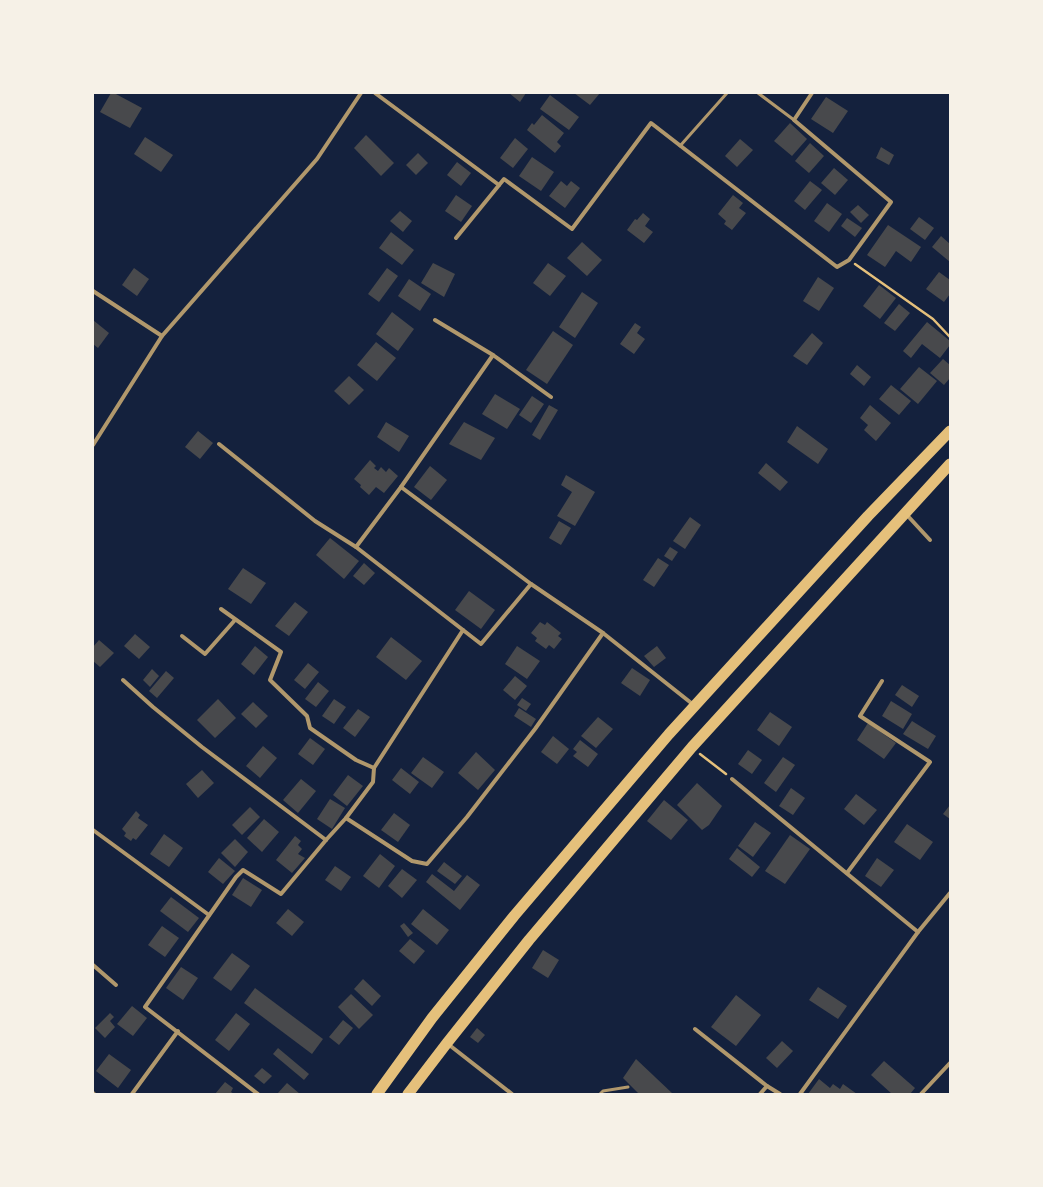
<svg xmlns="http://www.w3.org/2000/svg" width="1043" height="1187" font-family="'Fira Sans',sans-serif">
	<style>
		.building { fill: #48494c }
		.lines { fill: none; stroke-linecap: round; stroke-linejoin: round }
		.path { stroke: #e5c07b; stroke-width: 2.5 }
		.service { stroke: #b1986c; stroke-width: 3 }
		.minor { stroke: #b1986c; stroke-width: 4 }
		.trunk { stroke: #e5c07b; stroke-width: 11 }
	</style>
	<rect width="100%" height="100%" fill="#14213d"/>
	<g class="building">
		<polygon points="111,93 114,93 142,108 130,128 100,112"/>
		<polygon points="509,93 526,93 520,102"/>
		<polygon points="574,93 600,93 590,105"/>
		<polygon points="550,95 579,117 569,130 540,109"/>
		<polygon points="826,97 848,111 833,133 811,119"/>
		<polygon points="542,115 564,133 557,142 561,146 555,153 527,130 532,123 534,125"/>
		<polygon points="790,123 807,139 792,156 774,141"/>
		<polygon points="366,135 394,163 381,176 354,148"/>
		<polygon points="145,137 173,155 161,172 134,154"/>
		<polygon points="515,138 528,149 513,168 500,158"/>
		<polygon points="740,139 753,150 737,167 725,156"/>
		<polygon points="810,143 824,156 809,173 795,161"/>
		<polygon points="881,147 894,155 889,165 876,158"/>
		<polygon points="418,153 428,163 416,175 406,165"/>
		<polygon points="532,157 554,172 541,191 519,176"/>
		<polygon points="457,162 471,173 461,186 447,175"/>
		<polygon points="834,168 848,180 835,195 821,183"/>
		<polygon points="561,181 567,186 571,181 580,188 565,208 549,196"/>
		<polygon points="810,181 822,190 805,210 794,201"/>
		<polygon points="456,195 472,206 461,222 445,211"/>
		<polygon points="733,195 743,203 739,208 746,213 732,230 724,224 726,221 718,214"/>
		<polygon points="827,203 842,214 829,232 814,221"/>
		<polygon points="858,205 869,215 861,223 850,212"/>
		<polygon points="400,211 412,221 403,232 390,221"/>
		<polygon points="643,213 650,219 645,226 653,232 644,243 627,230 635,219 637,220"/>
		<polygon points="919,217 934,228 925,240 910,229"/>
		<polygon points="847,218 862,228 855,237 841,226"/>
		<polygon points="888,225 921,247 911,262 896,251 885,267 867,255"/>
		<polygon points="391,232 414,250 402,265 379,248"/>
		<polygon points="941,236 950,244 950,262 932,247"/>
		<polygon points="582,242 602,260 587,276 567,258"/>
		<polygon points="433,263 455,274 444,297 421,283"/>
		<polygon points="548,263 566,276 550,296 533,283"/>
		<polygon points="134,268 149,279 137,296 122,285"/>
		<polygon points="387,268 398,276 379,302 368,294"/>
		<polygon points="939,272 950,280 950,294 944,302 926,289"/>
		<polygon points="818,277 834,288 819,311 803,301"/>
		<polygon points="409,279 431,294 420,311 398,296"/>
		<polygon points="879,285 896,298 880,319 863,306"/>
		<polygon points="582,292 598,303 575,338 559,327"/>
		<polygon points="899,304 910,313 895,331 884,323"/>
		<polygon points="392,312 414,329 398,351 376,334"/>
		<polygon points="93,320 109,333 98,348 93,344"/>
		<polygon points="927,322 950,341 950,345 940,358 922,344 911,358 903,351"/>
		<polygon points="635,323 641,327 637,333 645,339 634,354 620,344"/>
		<polygon points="553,331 573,345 547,384 526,370"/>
		<polygon points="812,333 823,343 807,365 793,356"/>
		<polygon points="376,342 396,358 377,381 357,365"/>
		<polygon points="943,359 950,365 950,378 944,385 930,373"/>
		<polygon points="857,365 871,377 864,386 850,374"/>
		<polygon points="919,367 937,381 918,404 900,389"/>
		<polygon points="349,376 364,390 349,405 334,391"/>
		<polygon points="891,385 911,401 899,415 879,399"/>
		<polygon points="495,394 520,409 507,429 482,414"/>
		<polygon points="532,396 544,404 531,423 519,415"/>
		<polygon points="549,405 558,410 540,440 532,435"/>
		<polygon points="870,405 891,423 876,441 864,430 868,425 860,418"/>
		<polygon points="386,422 409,436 399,452 377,437"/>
		<polygon points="464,422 495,438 481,460 449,444"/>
		<polygon points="797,426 828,449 818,464 787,442"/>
		<polygon points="198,431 213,443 200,459 185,447"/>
		<polygon points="370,460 376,466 374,468 378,471 381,467 386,472 389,468 398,476 384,493 376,487 369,495 360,487 361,485 354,479"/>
		<polygon points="766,463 788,482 780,491 758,473"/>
		<polygon points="430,466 447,480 431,500 414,487"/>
		<polygon points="566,475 595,492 575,526 557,516 572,492 561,485"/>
		<polygon points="690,517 701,525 685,549 673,541"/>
		<polygon points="559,521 571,528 561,545 549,538"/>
		<polygon points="330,538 359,561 344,579 316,555"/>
		<polygon points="670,547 678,552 672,561 664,556"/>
		<polygon points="658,558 669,565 654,587 643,580"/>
		<polygon points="364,563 375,573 364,585 353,576"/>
		<polygon points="243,568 266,583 251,604 228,589"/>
		<polygon points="469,591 495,610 481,629 455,610"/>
		<polygon points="295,602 308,612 289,636 275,626"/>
		<polygon points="540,622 545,625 547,622 561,633 558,636 562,639 554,649 549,645 546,649 535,641 537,638 531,633"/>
		<polygon points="135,634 150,647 139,659 124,646"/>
		<polygon points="391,637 422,661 406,680 376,657"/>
		<polygon points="99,640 114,653 100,667 93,661 93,647"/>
		<polygon points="255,646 268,657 254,675 241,664"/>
		<polygon points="517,646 540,661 527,679 505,664"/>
		<polygon points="657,646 666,658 654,667 644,656"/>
		<polygon points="308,663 319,672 305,689 294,680"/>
		<polygon points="632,668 650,680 640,696 621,683"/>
		<polygon points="152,669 159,676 150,687 143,680"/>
		<polygon points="166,671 174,678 157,698 149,691"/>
		<polygon points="515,676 527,686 515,700 503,690"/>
		<polygon points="318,682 329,691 316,707 305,699"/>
		<polygon points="902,685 919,696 912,707 895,695"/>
		<polygon points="522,698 531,704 526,711 517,705"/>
		<polygon points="218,699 236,718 215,738 197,720"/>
		<polygon points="334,699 346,707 334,724 322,716"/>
		<polygon points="891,701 912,714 903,729 882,716"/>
		<polygon points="253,702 268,716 256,728 241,714"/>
		<polygon points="519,708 536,719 531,727 514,716"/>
		<polygon points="358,709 370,717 355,737 343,728"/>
		<polygon points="770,712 792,727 779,746 757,730"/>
		<polygon points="598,717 613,729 596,748 581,736"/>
		<polygon points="912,721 936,736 928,749 903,734"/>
		<polygon points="868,723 896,743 884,759 857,740"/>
		<polygon points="553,736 569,749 557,764 541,752"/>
		<polygon points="310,738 325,749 313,765 298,754"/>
		<polygon points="580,740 598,754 588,767 573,756 577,752 573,749"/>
		<polygon points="263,746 277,758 260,778 246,766"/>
		<polygon points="748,750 762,760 752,774 738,764"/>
		<polygon points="476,752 495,770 478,790 458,773"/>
		<polygon points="423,757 444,772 432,788 411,773"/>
		<polygon points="783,757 795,765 776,792 764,783"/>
		<polygon points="401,768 419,782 410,794 392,780"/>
		<polygon points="202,770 214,783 198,798 186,784"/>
		<polygon points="348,775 363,786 347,806 333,795"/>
		<polygon points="301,779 316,791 298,813 283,800"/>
		<polygon points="697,783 722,806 709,825 702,830 677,805"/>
		<polygon points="791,788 805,798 793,815 779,806"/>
		<polygon points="856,794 877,810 864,825 844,809"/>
		<polygon points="330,799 345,808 332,829 317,819"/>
		<polygon points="664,800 688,820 671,840 647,821"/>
		<polygon points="950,805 950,819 943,814"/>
		<polygon points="250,807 260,817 242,835 232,825"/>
		<polygon points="136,811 140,815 138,818 148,825 136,840 133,838 131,841 124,836 126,833 122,829"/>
		<polygon points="394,813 410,825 398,842 381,830"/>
		<polygon points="264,819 279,832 262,852 247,838"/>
		<polygon points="755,822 771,833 753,857 738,846"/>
		<polygon points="907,824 933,842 920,860 894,842"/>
		<polygon points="164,834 183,848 169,867 150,854"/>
		<polygon points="790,835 810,849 785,884 765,871"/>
		<polygon points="295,836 301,841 298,845 302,849 298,854 305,858 292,873 276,860"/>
		<polygon points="235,839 248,852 235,867 221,853"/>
		<polygon points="737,848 760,867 752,877 729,859"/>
		<polygon points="380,854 395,866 379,888 363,876"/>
		<polygon points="219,858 235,871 223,884 208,872"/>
		<polygon points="877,858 894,870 881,887 865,876"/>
		<polygon points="444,862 462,876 455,884 437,871"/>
		<polygon points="335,866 351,877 341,891 325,880"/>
		<polygon points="402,869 417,880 402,898 388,886"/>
		<polygon points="432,874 454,891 467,875 480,885 460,910 426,882"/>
		<polygon points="243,878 262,890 251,907 232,895"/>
		<polygon points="171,897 199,918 188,932 160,911"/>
		<polygon points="288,909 304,922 292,936 276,923"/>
		<polygon points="423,909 449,930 437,945 411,924"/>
		<polygon points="404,923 413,933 408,937 400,926"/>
		<polygon points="162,926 179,938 165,957 148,945"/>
		<polygon points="410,939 425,951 414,964 399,951"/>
		<polygon points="543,950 559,960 548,978 532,968"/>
		<polygon points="232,953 250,966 231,991 213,978"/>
		<polygon points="181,967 198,978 183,1000 166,988"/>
		<polygon points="363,979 381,996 372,1006 354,989"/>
		<polygon points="818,987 847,1006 838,1019 809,1000"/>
		<polygon points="255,988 323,1039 312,1054 244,1003"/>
		<polygon points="351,994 373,1015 359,1029 338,1007"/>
		<polygon points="736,995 761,1015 736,1046 711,1027"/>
		<polygon points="132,1006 147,1018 133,1036 117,1024"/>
		<polygon points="110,1013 114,1017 110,1021 115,1027 105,1038 95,1028"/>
		<polygon points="236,1013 250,1024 229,1051 215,1040"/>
		<polygon points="343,1020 353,1028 339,1045 329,1037"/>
		<polygon points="477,1028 485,1035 478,1043 470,1037"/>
		<polygon points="782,1041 793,1051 777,1068 766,1058"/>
		<polygon points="278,1048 309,1074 304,1080 273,1054"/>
		<polygon points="109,1054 131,1070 118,1088 96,1071"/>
		<polygon points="636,1059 673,1094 639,1094 623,1078"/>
		<polygon points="884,1061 915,1088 910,1094 892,1094 871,1075"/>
		<polygon points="262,1068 272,1076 264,1084 254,1076"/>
		<polygon points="819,1079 830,1088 833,1084 840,1089 843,1084 857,1094 808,1094"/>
		<polygon points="225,1082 233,1088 231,1092 234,1094 215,1094"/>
		<polygon points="287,1083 300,1094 277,1094"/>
	</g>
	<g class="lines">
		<g class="path">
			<polyline points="855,264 933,319 950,337"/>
			<polyline points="700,754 726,774"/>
		</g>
		<g class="service">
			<polyline points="758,93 794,120"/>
			<polyline points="680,146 727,93"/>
			<polyline points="600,1094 603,1091 628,1087"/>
		</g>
		<g class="minor">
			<polyline points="375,93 499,185"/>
			<polyline points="456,238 504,179 572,229 651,123 837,267 849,260 891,202 794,120 812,93"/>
			<polyline points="93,291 162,336"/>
			<polyline points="435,320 493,355 401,487 531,584 603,633 695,706"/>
			<polyline points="493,355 551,397"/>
			<polyline points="219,444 315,521 356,547 463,630"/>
			<polyline points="93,445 162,336 317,159 361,93"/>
			<polyline points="906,514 930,540"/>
			<polyline points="356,547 401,487"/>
			<polyline points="221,609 281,652 270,680 307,716 310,728 356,760 374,768"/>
			<polyline points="182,636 205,654 235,620"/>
			<polyline points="123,680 153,707 202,747 326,840"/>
			<polyline points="732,779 918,932"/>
			<polyline points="346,818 373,782 374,768 463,630 481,644 531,584"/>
			<polyline points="93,830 209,915"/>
			<polyline points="847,873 930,762 860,716 882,681"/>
			<polyline points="93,965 116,985"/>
			<polyline points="695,1029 767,1086"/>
			<polyline points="448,1044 512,1094"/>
			<polyline points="93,1093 94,1094"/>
			<polyline points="132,1094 178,1031"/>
			<polyline points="258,1094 145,1007 236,877 243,870 281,894 326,840 346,818 412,861 427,864 467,817 535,729 603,633"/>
			<polyline points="760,1094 767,1086 780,1094"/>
			<polyline points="800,1094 918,932 950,893"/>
			<polyline points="921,1094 950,1063"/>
		</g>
		<g class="trunk">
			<polyline points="377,1094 432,1018 514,916 669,734 868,516 950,431"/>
			<polyline points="408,1094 447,1043 529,940 692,747 950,464"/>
		</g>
	</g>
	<rect width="1043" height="1187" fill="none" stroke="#f6f1e7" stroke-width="188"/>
</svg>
